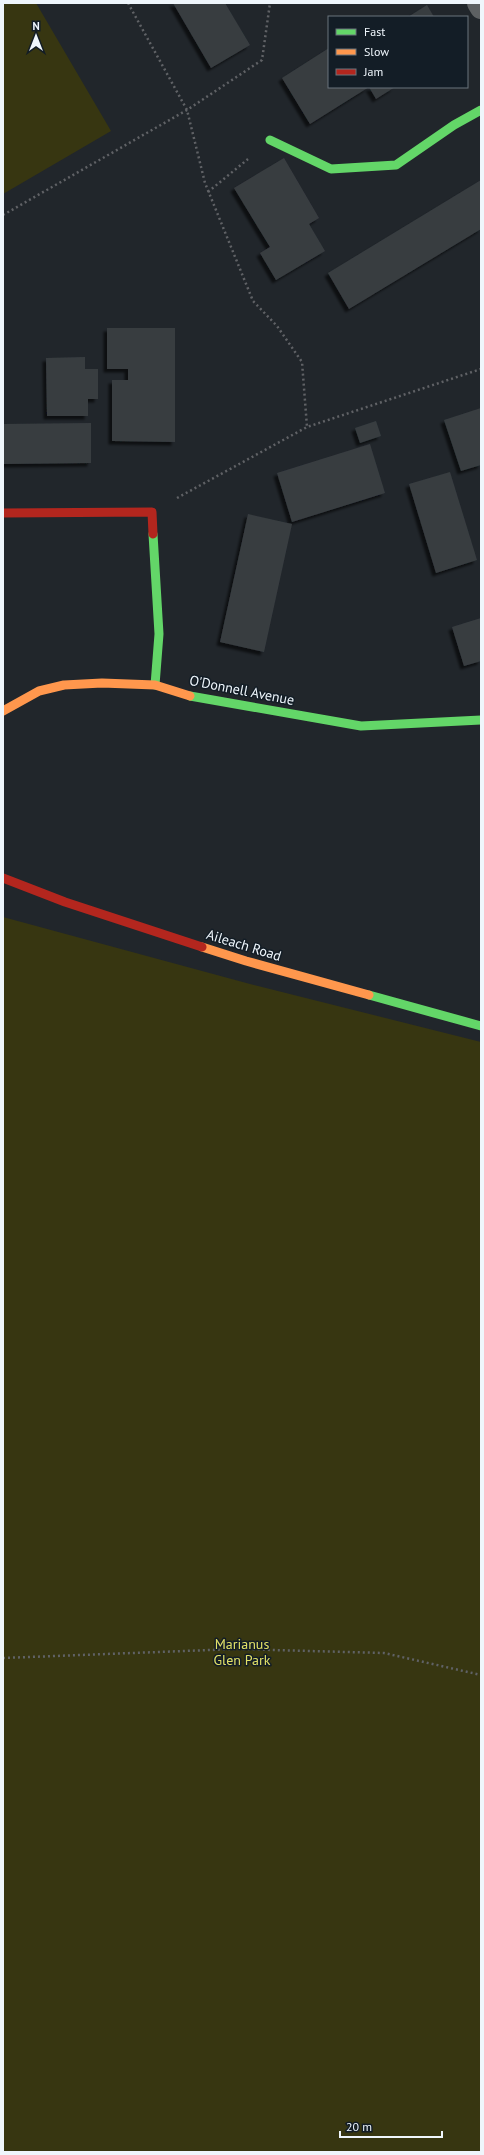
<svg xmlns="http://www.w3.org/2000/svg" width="484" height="2155" font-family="'PT Sans',sans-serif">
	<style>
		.green { fill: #373611 }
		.building { fill: #383d41; filter: url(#shadow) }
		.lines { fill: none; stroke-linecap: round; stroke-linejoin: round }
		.path { stroke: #606266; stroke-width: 2.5; stroke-dasharray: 2 3; stroke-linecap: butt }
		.street { stroke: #5d6062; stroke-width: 22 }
		.fast { stroke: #63d668; stroke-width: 9 }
		.slow { stroke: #ff974d; stroke-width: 9 }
		.jam { stroke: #b3261e; stroke-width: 9 }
		.labels { text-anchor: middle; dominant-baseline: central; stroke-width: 3; stroke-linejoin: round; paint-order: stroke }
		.street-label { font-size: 14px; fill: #eff6fc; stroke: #131d26 }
		.park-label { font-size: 14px; fill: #e3e267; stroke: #131d26 }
	</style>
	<defs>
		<filter id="shadow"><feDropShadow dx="-3.5" dy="3.5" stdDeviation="1" flood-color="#0009"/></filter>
	</defs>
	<rect width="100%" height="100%" fill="#21262b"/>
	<g class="green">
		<polygon points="3,3 36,3 111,131 3,194"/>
		<polygon points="3,917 250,984 481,1042 481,2152 3,2152"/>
	</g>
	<g class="building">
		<polygon points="173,3 225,3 250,45 211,68"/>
		<polygon points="427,5 434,17 408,17"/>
		<polygon points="329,48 329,87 395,87 376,99 369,87 310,124 282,78"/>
		<polygon points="284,158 319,218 309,224 325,251 276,280 260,253 270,247 234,188"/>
		<polygon points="481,180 481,229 349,309 328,273"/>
		<polygon points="107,328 175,328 175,442 112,441 112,380 128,380 128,369 107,369"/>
		<polygon points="85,357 85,369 98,369 98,399 88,399 88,416 47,416 46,358"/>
		<polygon points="481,408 481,465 461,471 444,420"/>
		<polygon points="376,421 381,436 360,443 355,428"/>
		<polygon points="91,423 91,463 3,464 3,424"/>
		<polygon points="370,444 385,493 292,522 277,473"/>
		<polygon points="450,472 477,560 436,573 409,484"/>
		<polygon points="248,514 292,524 264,652 220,642"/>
		<polygon points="481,618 481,661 464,666 452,627"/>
	</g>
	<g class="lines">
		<g class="path">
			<polyline points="128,3 187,110 205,183 253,301 277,326 302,362 307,427"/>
			<polyline points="208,192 248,159"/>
			<polyline points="3,215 187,110 262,60 270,3"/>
			<polyline points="177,498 307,427 481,369"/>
			<polyline points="3,1658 236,1649 384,1653 481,1675"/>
		</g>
		<polyline class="street" points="478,3 481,8"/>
		<g class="fast">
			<polyline points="270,140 331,169 396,165 454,125 481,110"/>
			<polyline points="153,534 159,634 155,685"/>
			<polyline points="190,696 361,726 481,720"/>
			<polyline points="369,995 481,1026"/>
		</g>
		<g class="slow">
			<polyline points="3,711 39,691 64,685 102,683 155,685 190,696"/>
			<polyline points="202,947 246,961 369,995"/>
		</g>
		<g class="jam">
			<polyline points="3,513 152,512 153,534"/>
			<polyline points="3,878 65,902 202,947"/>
		</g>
	</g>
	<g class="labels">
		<g class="street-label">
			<text transform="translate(242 690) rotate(11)">O'Donnell Avenue</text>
			<text transform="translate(244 945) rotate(17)">Aileach Road</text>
		</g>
		<g class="park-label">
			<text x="242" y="1644">Marianus<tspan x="242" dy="16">Glen Park</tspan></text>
		</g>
	</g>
	<rect width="484" height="2155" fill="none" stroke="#eff6fc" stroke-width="8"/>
	<rect x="328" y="16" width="140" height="72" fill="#131d26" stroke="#6b747c"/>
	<rect x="336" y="29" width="20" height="6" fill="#63d668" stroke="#6b747c"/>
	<text x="364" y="36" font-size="12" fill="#eff6fc">Fast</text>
	<rect x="336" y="49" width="20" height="6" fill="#ff974d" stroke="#6b747c"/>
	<text x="364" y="56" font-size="12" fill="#eff6fc">Slow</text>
	<rect x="336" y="69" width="20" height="6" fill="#b3261e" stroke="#6b747c"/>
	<text x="364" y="76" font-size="12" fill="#eff6fc">Jam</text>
	<g transform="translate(36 36)" stroke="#131d26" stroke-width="3" paint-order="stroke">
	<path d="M0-3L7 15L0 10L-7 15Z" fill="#eff6fc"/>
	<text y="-6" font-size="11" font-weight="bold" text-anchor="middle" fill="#eff6fc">N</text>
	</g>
	<path d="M340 2131v6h102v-6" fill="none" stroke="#eff6fc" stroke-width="2"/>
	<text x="346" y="2131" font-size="12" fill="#eff6fc" stroke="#131d26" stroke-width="3" paint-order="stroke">20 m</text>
</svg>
